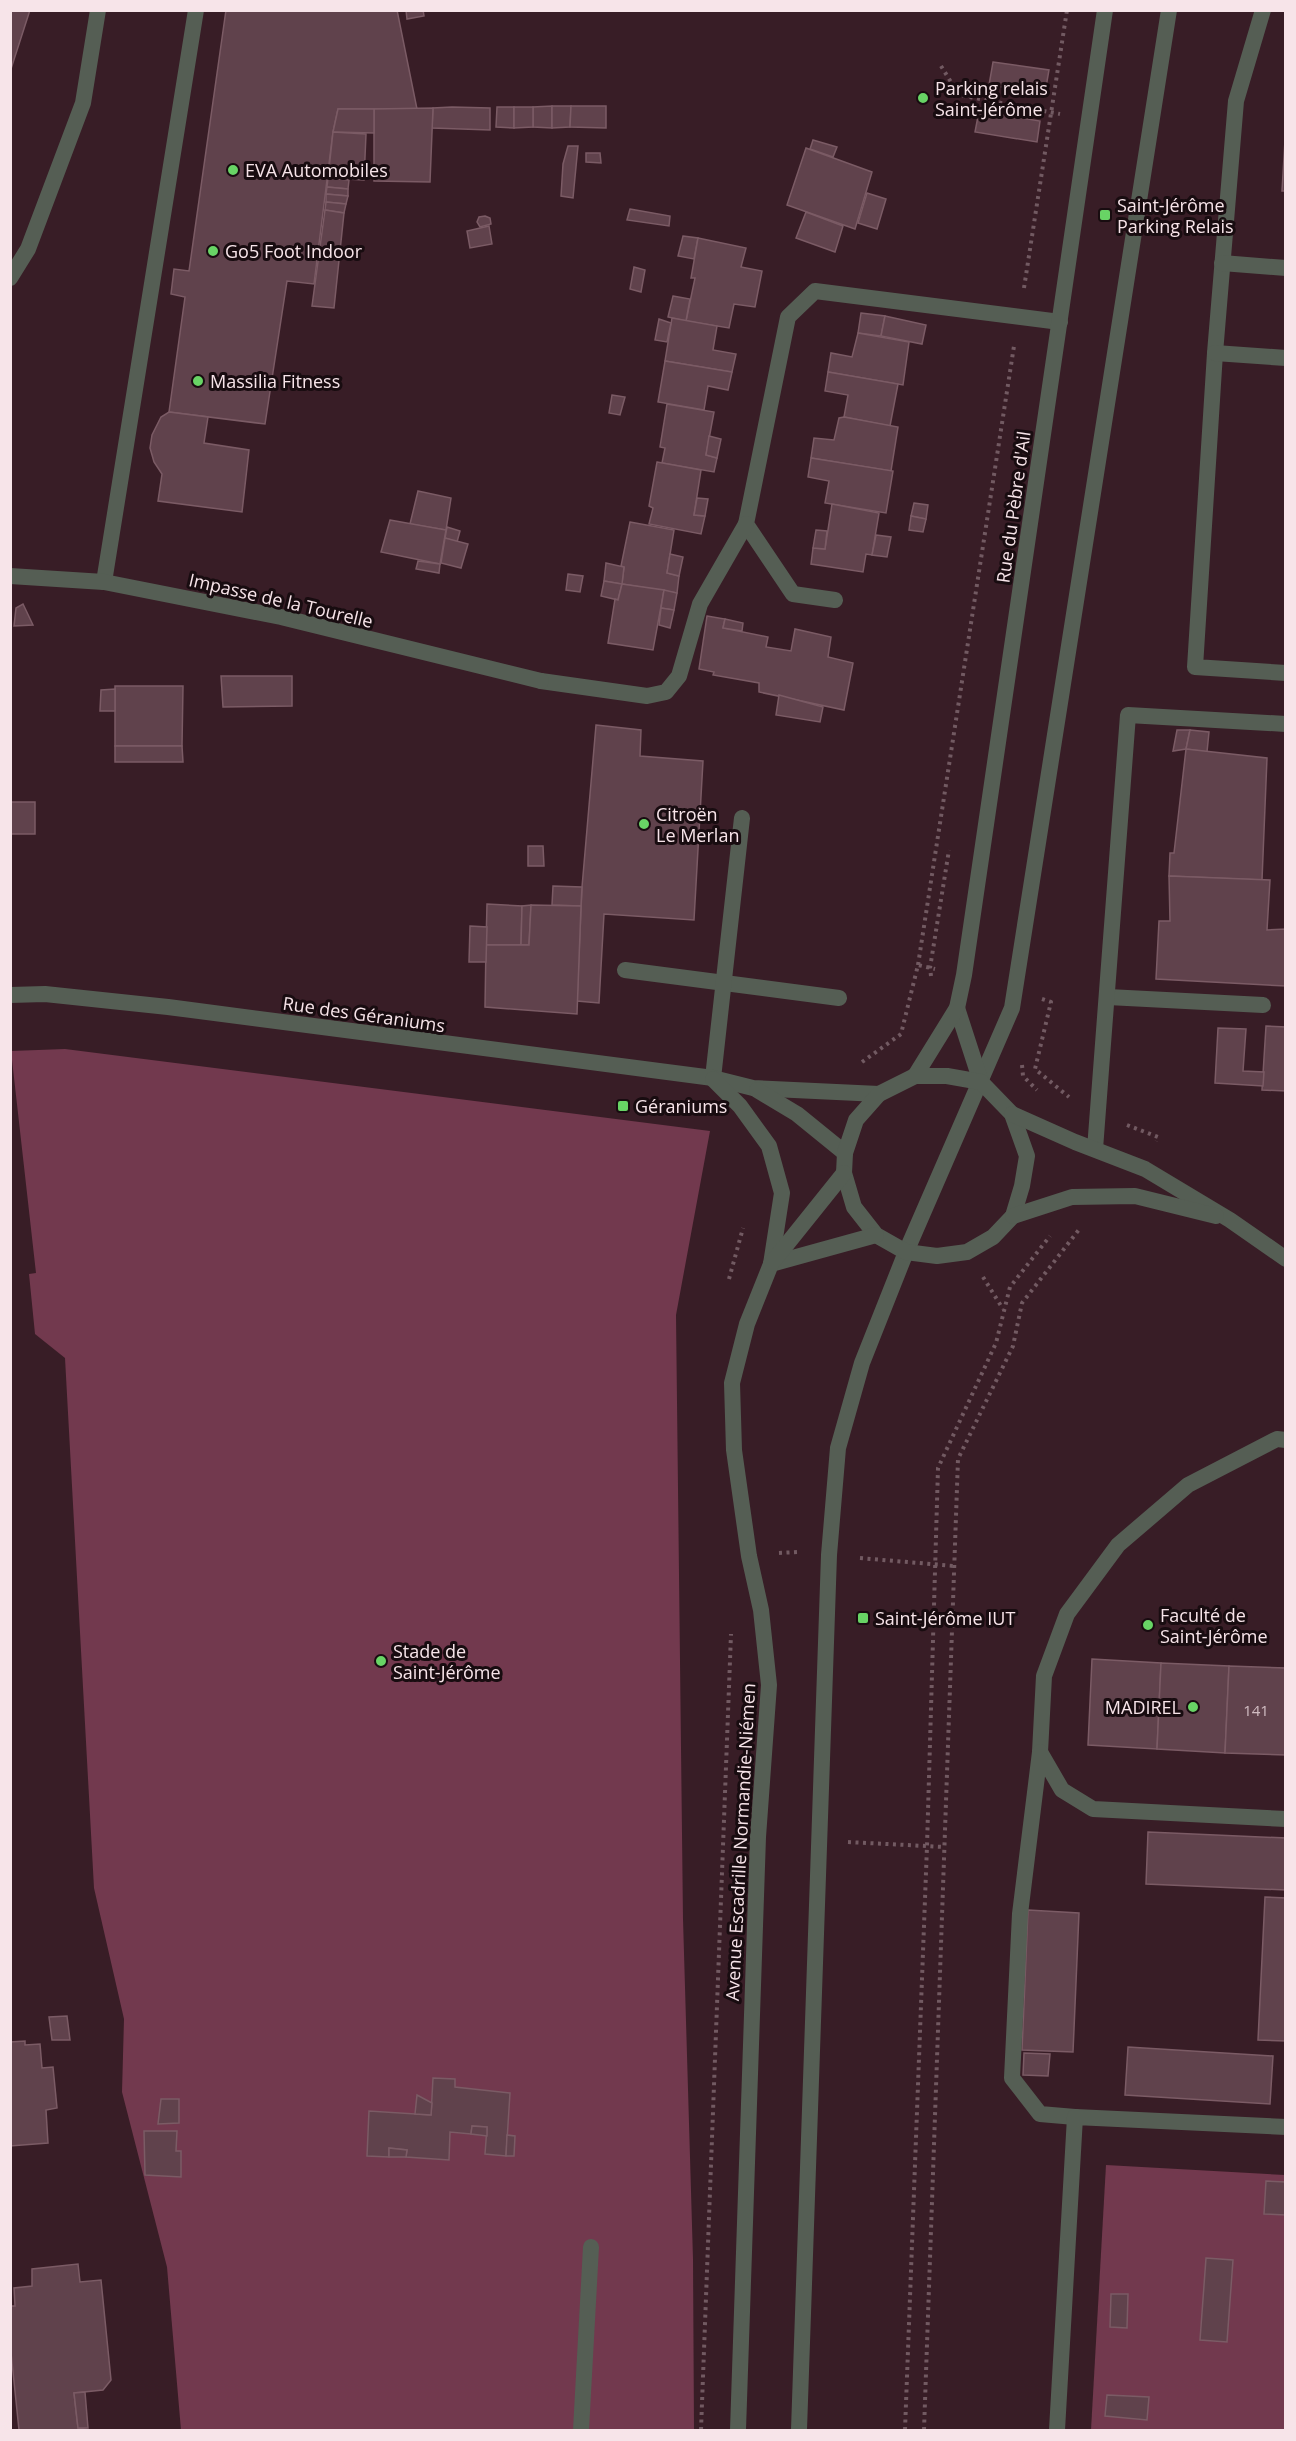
<svg xmlns="http://www.w3.org/2000/svg" width="1296" height="2441" font-family="'Open Sans',sans-serif">
	<style>
		.green { fill: #72394e }
		.building { fill: #60424c; stroke: #7b5b65; stroke-width: 1.5 }
		.lines { fill: none; stroke-linecap: round; stroke-linejoin: round }
		.path { stroke: #725a62; stroke-width: 4; stroke-dasharray: 3 4.5; stroke-linecap: butt }
		.service { stroke: #555e54; stroke-width: 16 }
		.minor { stroke: #555e54; stroke-width: 16 }
		.tertiary { stroke: #555e54; stroke-width: 16 }
		.poi-dot { fill: #68d465; stroke: #180c10; stroke-width: 2 }
		.labels { text-anchor: middle; dominant-baseline: central; stroke-width: 6; stroke-linejoin: round; paint-order: stroke }
		.number-label { font-size: 15px; fill: #d1bcc2 }
		.poi-label { font-size: 18px; fill: #f7e4e9; stroke: #180c10; text-anchor: start }
		.street-label { font-size: 18px; fill: #f7e4e9; stroke: #180c10 }
	</style>
	<rect width="100%" height="100%" fill="#381d26"/>
	<g class="green">
		<polygon points="65,1049 710,1131 676,1315 683,1919 693,2259 694,2430 181,2430 167,2267 122,2092 124,2019 94,1888 65,1358 35,1334 29,1274 36,1273 11,1051"/>
		<polygon points="1106,2165 1285,2175 1285,2430 1091,2430"/>
	</g>
	<g class="building">
		<polygon points="10,10 30,10 10,72"/>
		<polygon points="226,10 397,10 417,109 338,109 333,132 314,284 287,281 265,424 169,412 185,297 171,294 174,269 189,271"/>
		<polygon points="406,10 423,10 424,16 407,19"/>
		<polygon points="993,62 1049,70 1045,93 989,85"/>
		<polygon points="552,106 552,128 533,127 533,107"/>
		<polygon points="552,106 571,106 570,127 552,128"/>
		<polygon points="571,106 606,106 606,128 570,127"/>
		<polygon points="452,107 490,108 490,130 432,128 433,108"/>
		<polygon points="497,107 514,107 514,128 496,127"/>
		<polygon points="514,107 533,107 533,127 514,128"/>
		<polygon points="433,108 430,182 374,181 374,109"/>
		<polygon points="338,109 374,109 374,133 333,132"/>
		<polygon points="979,111 1040,121 1037,142 975,132"/>
		<polygon points="1286,123 1286,191 1282,191"/>
		<polygon points="333,132 366,134 364,180 328,178"/>
		<polygon points="813,140 837,147 833,157 810,149"/>
		<polygon points="568,146 578,146 573,198 561,196 563,164"/>
		<polygon points="806,148 872,172 855,229 787,205"/>
		<polygon points="586,153 600,153 601,163 586,162"/>
		<polygon points="328,178 349,180 348,189 327,187"/>
		<polygon points="327,187 348,189 348,196 326,194"/>
		<polygon points="867,193 886,199 877,229 858,223"/>
		<polygon points="326,194 348,196 346,204 326,202"/>
		<polygon points="326,202 346,204 344,213 325,210"/>
		<polygon points="630,209 670,216 669,226 627,220"/>
		<polygon points="325,210 344,213 334,308 312,306"/>
		<polygon points="806,212 843,226 835,252 796,238"/>
		<polygon points="485,216 490,218 491,224 480,227 477,222 479,217"/>
		<polygon points="489,226 492,244 470,248 467,231"/>
		<polygon points="683,236 698,238 694,259 678,256"/>
		<polygon points="698,238 746,248 741,267 762,271 755,307 734,304 729,328 686,321 695,278 691,278"/>
		<polygon points="634,267 645,270 641,292 630,289"/>
		<polygon points="673,296 690,299 686,321 668,317"/>
		<polygon points="861,313 885,316 881,336 858,333"/>
		<polygon points="885,316 926,325 922,344 881,336"/>
		<polygon points="672,318 717,326 713,350 736,354 732,372 665,361"/>
		<polygon points="659,319 671,323 667,342 655,340"/>
		<polygon points="858,333 909,342 903,385 828,372 831,353 852,357"/>
		<polygon points="665,361 732,372 728,390 708,386 704,410 658,402"/>
		<polygon points="828,372 898,384 890,426 844,417 848,395 825,391"/>
		<polygon points="612,395 625,397 620,415 609,413"/>
		<polygon points="667,404 714,412 706,455 717,458 714,472 662,463 665,448 660,447"/>
		<polygon points="169,412 208,417 204,443 249,450 242,512 158,501 162,474 154,462 150,448 152,435 161,417"/>
		<polygon points="844,417 898,427 891,471 811,458 814,438 834,440 839,418"/>
		<polygon points="709,436 721,439 717,458 706,455"/>
		<polygon points="811,458 893,471 886,513 825,503 829,481 808,477"/>
		<polygon points="657,462 701,470 694,515 705,516 701,534 649,524 653,508 649,506"/>
		<polygon points="418,491 451,498 446,530 410,524"/>
		<polygon points="697,498 708,499 705,516 694,515"/>
		<polygon points="914,503 928,505 926,519 911,516"/>
		<polygon points="832,504 879,513 872,555 866,554 863,572 811,564 813,548 825,549"/>
		<polygon points="911,516 926,519 923,532 909,530"/>
		<polygon points="390,520 446,530 440,564 381,552"/>
		<polygon points="630,522 674,530 667,573 679,576 677,593 622,584 624,567 621,566"/>
		<polygon points="447,527 460,531 457,542 445,538"/>
		<polygon points="816,530 827,531 825,549 813,548"/>
		<polygon points="876,535 891,537 887,557 872,555"/>
		<polygon points="445,538 468,544 461,568 441,563"/>
		<polygon points="670,554 683,557 679,576 667,573"/>
		<polygon points="418,561 440,564 439,573 416,569"/>
		<polygon points="606,563 624,567 622,584 604,581"/>
		<polygon points="568,574 583,576 580,592 566,590"/>
		<polygon points="604,581 622,584 618,600 601,596"/>
		<polygon points="622,584 664,590 653,650 608,643 615,599 618,600"/>
		<polygon points="664,590 677,593 674,610 661,608"/>
		<polygon points="23,604 33,625 14,626 16,608"/>
		<polygon points="661,608 674,610 670,628 659,625"/>
		<polygon points="707,616 725,619 723,628 768,637 766,647 791,651 795,629 831,637 828,657 853,663 844,710 759,692 759,683 713,675 714,672 699,669"/>
		<polygon points="725,619 743,623 742,631 723,628"/>
		<polygon points="221,676 292,676 292,706 223,707"/>
		<polygon points="115,686 183,686 182,746 115,746"/>
		<polygon points="115,689 115,711 100,711 101,690"/>
		<polygon points="779,695 823,707 820,722 776,715"/>
		<polygon points="596,725 641,730 640,756 703,761 694,920 604,914 599,1003 577,1001 582,887"/>
		<polygon points="1177,730 1190,730 1186,749 1173,751"/>
		<polygon points="1190,730 1209,732 1207,752 1186,749"/>
		<polygon points="115,746 182,746 183,762 115,762"/>
		<polygon points="1186,749 1267,758 1262,880 1169,876 1170,853 1174,853"/>
		<rect x="10" y="802" width="25" height="32"/>
		<polygon points="528,846 543,846 544,866 528,866"/>
		<polygon points="1169,876 1270,880 1267,930 1286,929 1286,986 1156,979 1159,921 1170,921"/>
		<polygon points="553,886 582,887 581,906 552,905"/>
		<polygon points="487,904 522,906 521,945 486,945"/>
		<polygon points="531,905 529,945 521,945 522,906"/>
		<polygon points="531,905 581,906 577,1014 485,1007 486,945 529,945"/>
		<polygon points="470,926 487,927 486,962 469,962"/>
		<polygon points="1266,1026 1286,1027 1286,1091 1262,1090"/>
		<polygon points="1218,1028 1246,1029 1243,1071 1264,1072 1263,1086 1215,1083"/>
		<polygon points="1092,1659 1161,1663 1157,1749 1088,1745"/>
		<polygon points="1161,1663 1229,1666 1225,1753 1157,1749"/>
		<polygon points="1229,1666 1286,1668 1286,1755 1225,1753"/>
		<polygon points="1148,1832 1286,1838 1286,1890 1146,1884"/>
		<polygon points="1265,1897 1286,1898 1286,2041 1258,2040"/>
		<polygon points="1028,1910 1079,1913 1073,2052 1022,2050"/>
		<polygon points="67,2016 70,2040 52,2040 49,2017"/>
		<polygon points="25,2041 25,2045 40,2044 42,2068 53,2067 57,2108 46,2110 48,2143 10,2146 10,2042"/>
		<polygon points="1128,2047 1273,2056 1270,2104 1125,2095"/>
		<polygon points="1024,2053 1050,2054 1048,2076 1023,2075"/>
		<polygon points="433,2078 455,2079 455,2087 510,2093 506,2156 485,2154 487,2127 472,2126 471,2134 450,2132 449,2160 406,2157 407,2150 389,2148 389,2157 367,2156 369,2111 431,2115"/>
		<polygon points="417,2095 432,2103 431,2115 415,2114"/>
		<polygon points="161,2099 179,2099 179,2123 158,2124"/>
		<polygon points="472,2126 487,2127 487,2136 471,2134"/>
		<polygon points="144,2131 177,2131 176,2151 181,2151 181,2177 145,2175"/>
		<polygon points="507,2135 515,2136 514,2156 506,2156"/>
		<polygon points="389,2148 407,2150 406,2157 389,2157"/>
		<polygon points="1266,2181 1286,2182 1286,2215 1264,2214"/>
		<polygon points="1206,2258 1233,2260 1227,2342 1200,2340"/>
		<polygon points="78,2264 80,2282 101,2280 111,2380 103,2390 74,2393 78,2428 91,2430 19,2430 10,2343 10,2306 15,2306 14,2288 32,2286 32,2269"/>
		<polygon points="1111,2294 1128,2294 1127,2328 1110,2327"/>
		<polygon points="85,2392 88,2428 78,2428 74,2393"/>
		<polygon points="1107,2395 1149,2397 1147,2420 1105,2416"/>
	</g>
	<g class="lines">
		<g class="path">
			<polyline points="941,66 959,95 1060,114"/>
			<polyline points="1024,288 1067,10"/>
			<polyline points="918,965 1014,346"/>
			<polyline points="931,976 930,968 949,850"/>
			<polyline points="1042,999 1051,1002 1035,1069 1069,1097"/>
			<polyline points="862,1062 901,1034 918,965 935,969"/>
			<polyline points="1022,1065 1023,1076 1037,1090"/>
			<polyline points="1127,1125 1158,1137 1156,1141"/>
			<polyline points="983,1277 1003,1309"/>
			<polyline points="729,1279 743,1228"/>
			<polyline points="779,1553 798,1552"/>
			<polyline points="860,1558 954,1566"/>
			<polyline points="848,1842 945,1847"/>
			<polyline points="701,2430 731,1634"/>
			<polyline points="905,2430 927,1846 938,1468 996,1343 1010,1287 1050,1236"/>
			<polyline points="924,2430 958,1459 1013,1346 1022,1303 1081,1227"/>
		</g>
		<g class="service">
			<polyline points="1263,10 1236,101 1215,353 1195,667 1286,673"/>
			<polyline points="1222,263 1286,268"/>
			<polyline points="1215,353 1286,358"/>
			<polyline points="104,582 196,10"/>
			<polyline points="835,600 793,594 746,524 788,317 815,291 1060,322"/>
			<polyline points="541,681 647,696 666,692 679,676 700,604 746,524"/>
			<polyline points="625,970 839,998"/>
			<polyline points="1108,997 1263,1005"/>
			<polyline points="713,1078 742,818"/>
			<polyline points="1095,1149 1128,715 1286,724"/>
			<polyline points="1040,1752 1044,1676 1067,1614 1118,1545 1188,1485 1277,1439 1286,1440"/>
			<polyline points="1075,2117 1040,2114 1012,2078 1020,1914 1040,1752 1062,1790 1093,1809 1286,1819"/>
			<polyline points="581,2430 591,2247"/>
			<polyline points="799,2430 829,1555 838,1448 862,1363 906,1252 1012,1008 1169,10"/>
			<polyline points="1057,2430 1075,2117 1286,2127"/>
		</g>
		<g class="minor">
			<polyline points="10,278 28,249 83,103 98,10"/>
			<polyline points="10,576 104,582 281,617 541,681"/>
			<polyline points="10,995 45,994 168,1007 713,1078 753,1088 879,1094"/>
			<polyline points="957,1008 981,1082"/>
			<polyline points="915,1076 957,1008 964,975 1105,10"/>
			<polyline points="713,1079 740,1106 769,1146 782,1193 771,1264"/>
			<polyline points="757,1090 797,1114 845,1153"/>
		</g>
		<g class="tertiary">
			<polygon points="915,1076 947,1076 981,1082 1012,1114 1027,1156 1022,1186 1013,1216 993,1237 967,1252 937,1256 906,1252 876,1235 854,1207 844,1173 845,1153 856,1120 879,1094"/>
			<polyline points="1012,1114 1075,1142 1145,1169 1230,1220 1286,1259"/>
			<polyline points="1013,1216 1072,1197 1135,1196 1216,1216"/>
			<polyline points="771,1264 876,1235"/>
			<polyline points="738,2430 758,1837 769,1685 761,1610 749,1556 734,1450 732,1383 747,1324 771,1264 844,1173"/>
		</g>
	</g>
	<g class="poi-dot">
		<circle cx="923" cy="98" r="6"/>
		<circle cx="233" cy="170" r="6"/>
		<rect x="1099" y="209" width="12" height="12" rx="3"/>
		<circle cx="213" cy="251" r="6"/>
		<circle cx="198" cy="381" r="6"/>
		<circle cx="644" cy="824" r="6"/>
		<rect x="617" y="1100" width="12" height="12" rx="3"/>
		<rect x="857" y="1612" width="12" height="12" rx="3"/>
		<circle cx="1148" cy="1625" r="6"/>
		<circle cx="381" cy="1661" r="6"/>
		<circle cx="1193" cy="1707" r="6"/>
	</g>
	<g class="labels">
		<g class="number-label">
			<text x="1256" y="1710">141</text>
		</g>
		<g class="poi-label">
			<text x="935" y="88">Parking relais<tspan x="935" dy="21">Saint-Jérôme</tspan></text>
			<text x="245" y="170">EVA Automobiles</text>
			<text x="1117" y="205">Saint-Jérôme<tspan x="1117" dy="21">Parking Relais</tspan></text>
			<text x="225" y="251">Go5 Foot Indoor</text>
			<text x="210" y="381">Massilia Fitness</text>
			<text x="656" y="814">Citroën<tspan x="656" dy="21">Le Merlan</tspan></text>
			<text x="635" y="1106">Géraniums</text>
			<text x="1160" y="1615">Faculté de<tspan x="1160" dy="21">Saint-Jérôme</tspan></text>
			<text x="875" y="1618">Saint-Jérôme IUT</text>
			<text x="393" y="1651">Stade de<tspan x="393" dy="21">Saint-Jérôme</tspan></text>
			<text x="1181" y="1707" text-anchor="end">MADIREL</text>
		</g>
		<g class="street-label">
			<text transform="translate(1013 507) rotate(-82)">Rue du Pèbre d'Ail</text>
			<text transform="translate(281 600) rotate(13)">Impasse de la Tourelle</text>
			<text transform="translate(364 1014) rotate(8)">Rue des Géraniums</text>
			<text transform="translate(740 1842) rotate(-87)">Avenue Escadrille Normandie-Niémen</text>
		</g>
	</g>
	<rect width="1296" height="2441" fill="none" stroke="#f7e4e9" stroke-width="24"/>
</svg>
